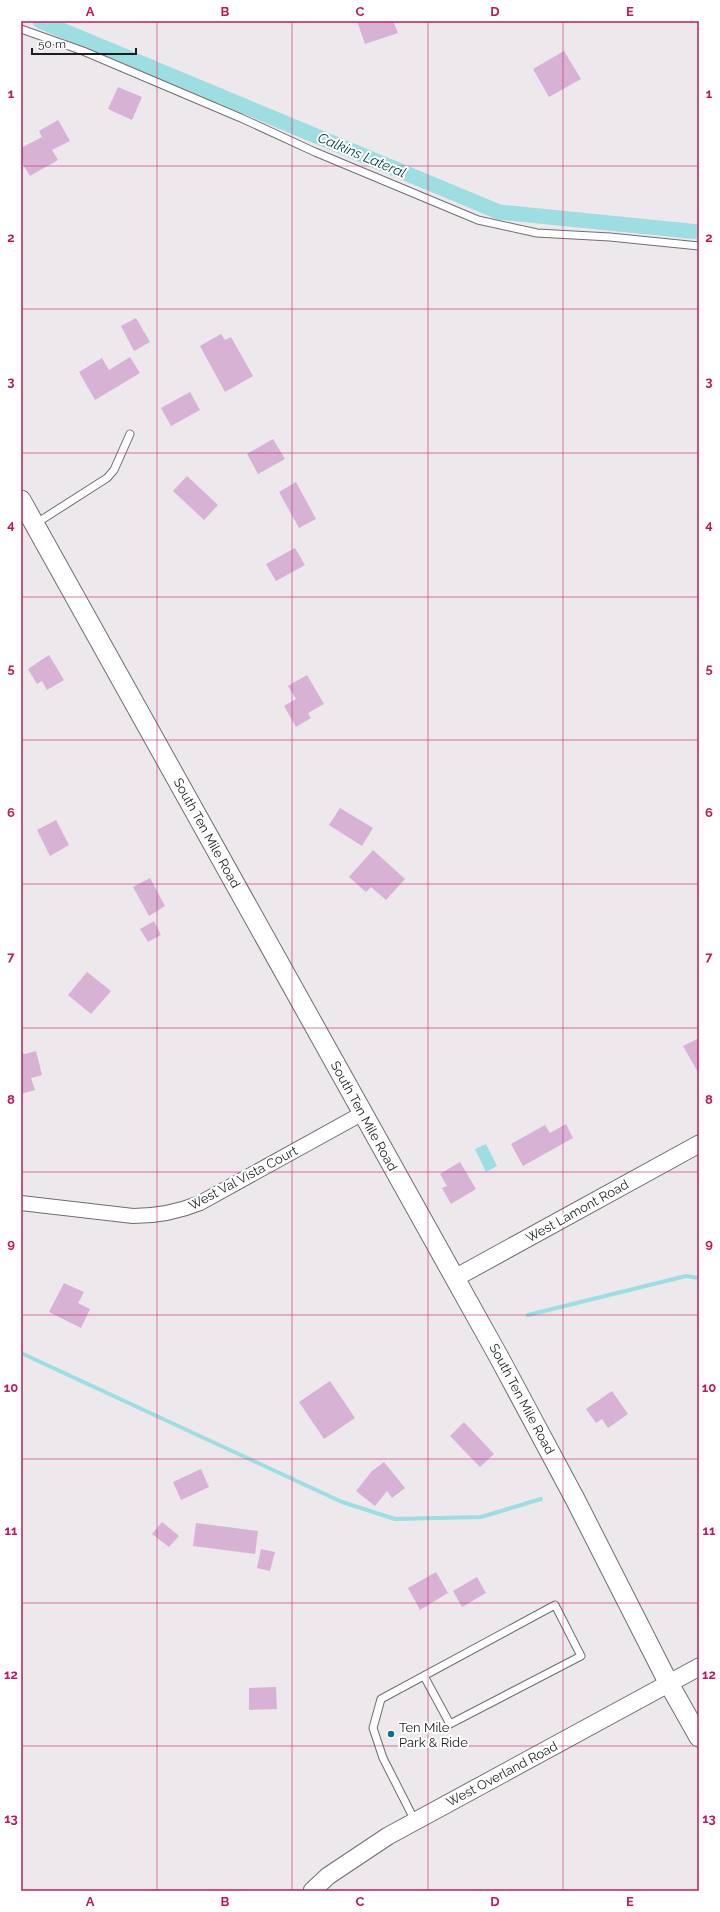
<svg xmlns="http://www.w3.org/2000/svg" width="720" height="1912" font-family="Raleway,sans-serif">
	<style>
		.water { fill: #9edde1 }
		.lines { fill: none; stroke-linecap: round; stroke-linejoin: round }
		.stream { stroke: #9edde1; stroke-width: 4 }
		.canal { stroke: #9edde1; stroke-width: 15 }
		.building { fill: #d8b2d5 }
		.service-casing { stroke: #716d71; stroke-width: 9 }
		.minor-casing { stroke: #716d71; stroke-width: 16 }
		.tertiary-casing { stroke: #716d71; stroke-width: 19 }
		.secondary-casing { stroke: #716d71; stroke-width: 21 }
		.service { stroke: #fff; stroke-width: 7 }
		.minor { stroke: #fff; stroke-width: 14 }
		.tertiary { stroke: #fff; stroke-width: 17 }
		.secondary { stroke: #fff; stroke-width: 19 }
		.grid { fill: none; stroke: #c2185b; stroke-width: 1; stroke-opacity: 0.55 }
		.poi-dot { fill: #0c6e9c; stroke: #fff; stroke-width: 1.5 }
		.labels { text-anchor: middle; dominant-baseline: central; stroke-width: 4; stroke-linejoin: round; paint-order: stroke }
		.street-label { font-size: 13px; fill: #1e1d1e; stroke: #fff }
		.poi-label { font-size: 13px; fill: #1e1d1e; stroke: #fff; text-anchor: start }
		.water-label { font-size: 14px; font-style: italic; fill: #034144; stroke: #fff }
		.neatline { fill: none; stroke: #c2185b; stroke-width: 1.5 }
		.grid-label { font-size: 13px; text-anchor: middle; font-weight: bold; fill: #c2185b }
	</style>
	<rect width="100%" height="100%" fill="#ece8ec"/>
	<polygon class="water" points="486,1144 497,1166 486,1172 475,1149"/>
	<g class="lines">
		<g class="stream">
			<polyline points="528,1315 686,1276 699,1278"/>
			<polyline points="21,1353 342,1502 395,1519 481,1517 541,1499"/>
		</g>
		<polyline class="canal" points="40,21 499,212 699,232"/>
	</g>
	<g class="building">
		<polygon points="357,21 393,21 398,33 365,44"/>
		<polygon points="564,51 581,79 549,97 533,69"/>
		<polygon points="118,87 142,97 132,120 108,109"/>
		<polygon points="58,120 70,141 52,150 58,160 30,176 21,161 21,148 42,137 39,131"/>
		<polygon points="136,318 150,342 134,351 121,326"/>
		<polygon points="221,334 225,340 231,337 253,376 225,392 200,346"/>
		<polygon points="130,357 140,373 95,400 79,372 102,358 109,370"/>
		<polygon points="190,392 200,410 171,426 161,408"/>
		<polygon points="273,439 285,459 258,474 247,454"/>
		<polygon points="187,476 218,505 204,520 173,491"/>
		<polygon points="296,482 316,519 299,528 279,492"/>
		<polygon points="295,548 305,565 276,581 266,564"/>
		<polygon points="49,655 64,680 47,690 42,681 37,684 28,669"/>
		<polygon points="307,675 324,704 308,713 311,718 296,727 284,706 296,699 288,686"/>
		<polygon points="340,808 373,828 362,846 329,825"/>
		<polygon points="56,820 69,845 50,856 37,830"/>
		<polygon points="373,850 405,879 386,900 371,887 366,892 349,877"/>
		<polygon points="150,878 165,906 149,916 133,887"/>
		<polygon points="154,921 161,935 148,942 140,929"/>
		<polygon points="87,972 111,991 91,1014 68,995"/>
		<polygon points="699,1038 699,1074 683,1046"/>
		<polygon points="36,1051 42,1075 31,1078 35,1090 21,1094 21,1053 25,1054"/>
		<polygon points="566,1124 573,1138 523,1166 511,1144 545,1125 550,1133"/>
		<polygon points="460,1162 476,1189 451,1204 442,1188 447,1186 440,1174"/>
		<polygon points="64,1283 84,1292 78,1303 90,1309 81,1328 49,1312"/>
		<polygon points="330,1381 355,1418 324,1439 299,1402"/>
		<polygon points="612,1391 628,1414 608,1428 602,1419 596,1423 586,1409"/>
		<polygon points="464,1422 494,1454 480,1467 450,1436"/>
		<polygon points="384,1462 405,1488 392,1498 387,1491 375,1506 356,1491 372,1471"/>
		<polygon points="201,1469 209,1487 181,1500 173,1482"/>
		<polygon points="162,1522 179,1536 169,1547 152,1534"/>
		<polygon points="196,1523 258,1531 255,1554 193,1546"/>
		<polygon points="261,1549 275,1552 270,1571 257,1568"/>
		<polygon points="436,1572 448,1593 420,1610 408,1588"/>
		<polygon points="477,1577 486,1593 462,1607 453,1591"/>
		<polygon points="276,1687 277,1709 249,1710 249,1688"/>
	</g>
	<g class="lines">
		<g class="service-casing">
			<g id="service">
				<polyline points="21,29 83,51 241,118 315,152 478,220 537,233 610,237 699,246"/>
				<polyline points="35,524 107,478 114,470 130,434"/>
				<polyline points="415,1821 383,1758 373,1728 381,1699 555,1605 581,1656 450,1724 424,1676"/>
			</g>
		</g>
		<g class="minor-casing">
			<path id="minor" d="M21,1203L133,1216C157,1216 178,1212 200,1203L363,1113"/>
		</g>
		<g class="tertiary-casing">
			<g id="tertiary">
				<polyline points="455,1278 699,1144"/>
				<polyline points="312,1891 328,1876 388,1836 699,1667"/>
			</g>
		</g>
		<g class="secondary-casing">
			<polyline id="secondary" points="21,500 500,1359 575,1499 669,1684 699,1737"/>
		</g>
		<use href="#service" class="service"/>
		<use href="#minor" class="minor"/>
		<use href="#tertiary" class="tertiary"/>
		<use href="#secondary" class="secondary"/>
	</g>
	<path class="grid" d="M157,21V1891M292,21V1891M428,21V1891M563,21V1891M21,166H699M21,309H699M21,453H699M21,597H699M21,740H699M21,884H699M21,1028H699M21,1172H699M21,1315H699M21,1459H699M21,1603H699M21,1746H699"/>
	<circle class="poi-dot" cx="391" cy="1734" r="4"/>
	<g class="labels">
		<g class="street-label">
			<text transform="translate(207 833) rotate(61)">South Ten Mile Road</text>
			<text transform="translate(364 1116) rotate(61)">South Ten Mile Road</text>
			<text transform="translate(243 1178) rotate(-28)">West Val Vista Court</text>
			<text transform="translate(577 1211) rotate(-29)">West Lamont Road</text>
			<text transform="translate(522 1399) rotate(62)">South Ten Mile Road</text>
			<text transform="translate(502 1774) rotate(-28)">West Overland Road</text>
		</g>
		<g class="poi-label">
			<text x="399" y="1727">Ten Mile<tspan x="399" dy="15">Park &amp; Ride</tspan></text>
		</g>
		<g class="water-label">
			<text transform="translate(362 155) rotate(23)">Calkins Lateral</text>
		</g>
	</g>
	<rect width="720" height="1912" fill="none" stroke="#ffffff" stroke-width="44"/>
	<path d="M32 48v6h104v-6" fill="none" stroke="#1e1d1e" stroke-width="2"/>
	<text x="38" y="48" font-size="12" fill="#1e1d1e" stroke="#ffffff" stroke-width="3" paint-order="stroke">50 m</text>
	<rect x="22" y="22" width="676" height="1868" class="neatline"/>
	<g class="grid-label">
		<text x="90" y="16">A</text>
		<text x="225" y="16">B</text>
		<text x="360" y="16">C</text>
		<text x="495" y="16">D</text>
		<text x="630" y="16">E</text>
		<text x="11" y="98">1</text>
		<text x="709" y="98">1</text>
		<text x="11" y="242">2</text>
		<text x="709" y="242">2</text>
		<text x="11" y="386">3</text>
		<text x="709" y="386">3</text>
		<text x="11" y="529">4</text>
		<text x="709" y="529">4</text>
		<text x="11" y="673">5</text>
		<text x="709" y="673">5</text>
		<text x="11" y="817">6</text>
		<text x="709" y="817">6</text>
		<text x="11" y="961">7</text>
		<text x="709" y="961">7</text>
		<text x="11" y="1104">8</text>
		<text x="709" y="1104">8</text>
		<text x="11" y="1248">9</text>
		<text x="709" y="1248">9</text>
		<text x="11" y="1392">10</text>
		<text x="709" y="1392">10</text>
		<text x="11" y="1535">11</text>
		<text x="709" y="1535">11</text>
		<text x="11" y="1679">12</text>
		<text x="709" y="1679">12</text>
		<text x="11" y="1823">13</text>
		<text x="709" y="1823">13</text>
		<text x="90" y="1906">A</text>
		<text x="225" y="1906">B</text>
		<text x="360" y="1906">C</text>
		<text x="495" y="1906">D</text>
		<text x="630" y="1906">E</text>
	</g>
</svg>
